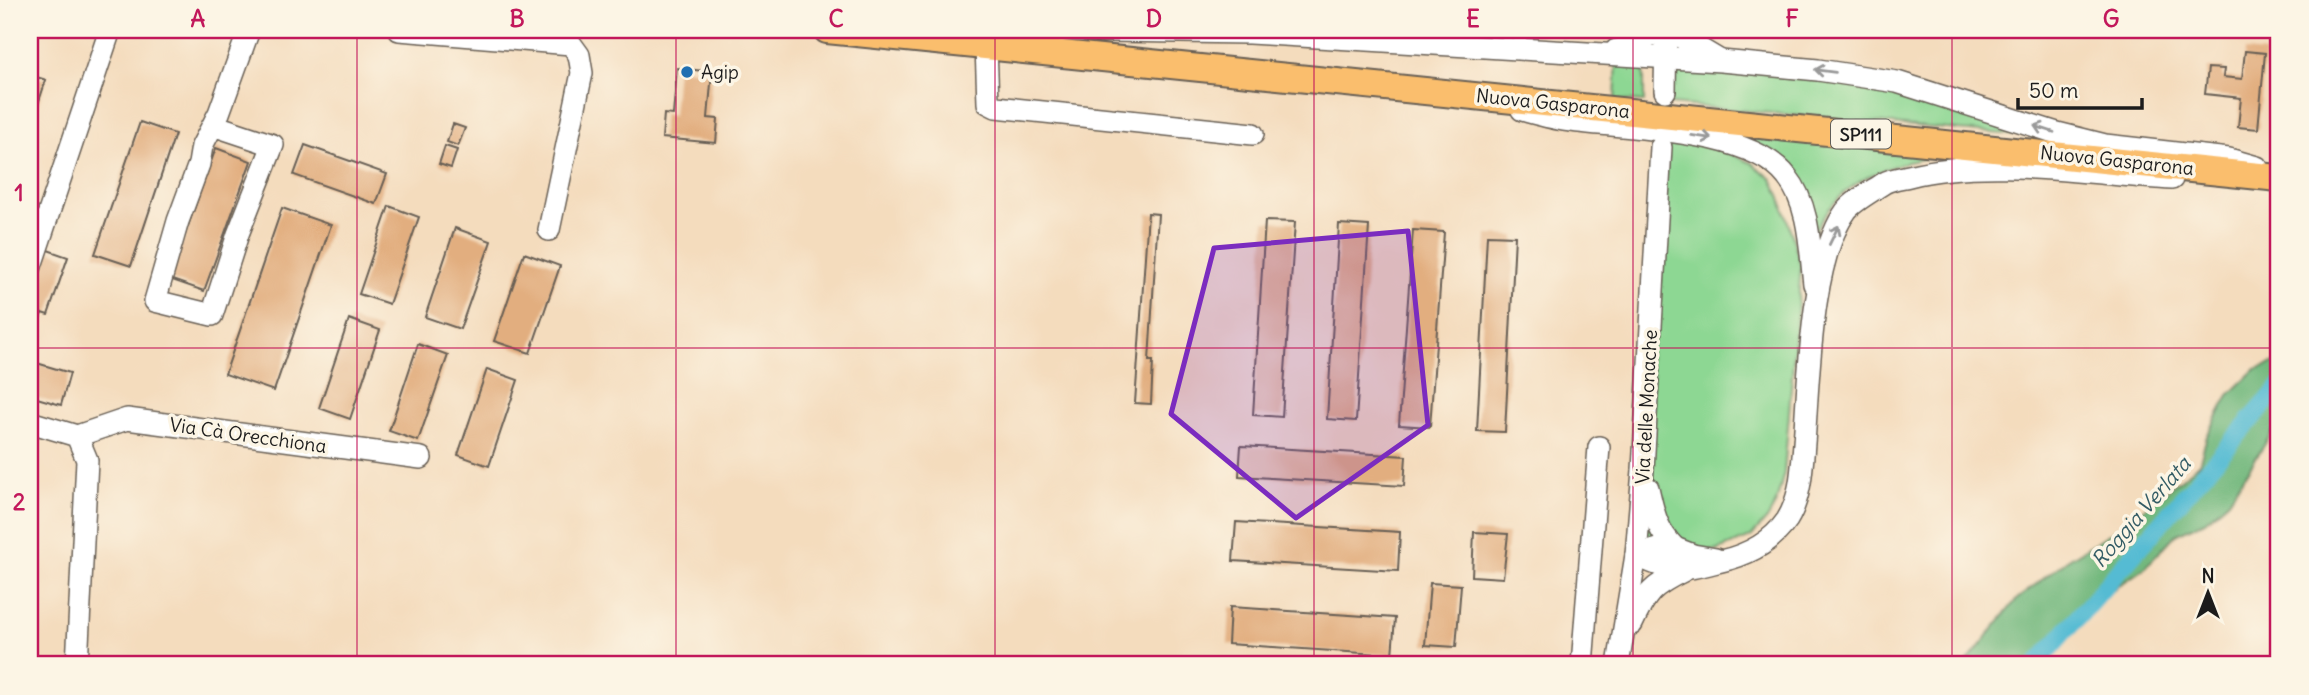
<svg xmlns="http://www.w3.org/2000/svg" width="2309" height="695" font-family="Delius,sans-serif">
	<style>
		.green { fill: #8dd793; stroke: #547a58; stroke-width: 2 }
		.forest { fill: #72b87d; stroke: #476a4c; stroke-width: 2 }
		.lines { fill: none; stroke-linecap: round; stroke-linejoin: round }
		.canal { stroke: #55bbd3; stroke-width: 18 }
		.building { fill: #e2ae7f }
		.minor-casing { stroke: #685f54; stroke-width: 24 }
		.major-casing { stroke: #685f54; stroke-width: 30 }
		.minor { stroke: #fff; stroke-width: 21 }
		.major { stroke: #fabe6d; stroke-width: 26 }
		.oneway { stroke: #999 }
		.marked { fill: #7b2cbf; fill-opacity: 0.2; stroke: #7b2cbf; stroke-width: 5; stroke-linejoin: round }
		.grid { fill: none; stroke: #c2185b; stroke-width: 2; stroke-opacity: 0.55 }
		.poi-dot { fill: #1f6fb2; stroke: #fcf5e5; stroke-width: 2.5 }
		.labels { text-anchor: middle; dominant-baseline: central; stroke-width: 7; stroke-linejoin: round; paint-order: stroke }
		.shield { fill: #fcf5e5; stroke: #5f5d58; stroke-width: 2 }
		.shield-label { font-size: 18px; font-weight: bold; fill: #1c1c1c }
		.poi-label { font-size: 19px; fill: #1c1c1c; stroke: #fcf5e5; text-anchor: start }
		.street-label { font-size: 19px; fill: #1c1c1c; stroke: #fcf5e5 }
		.water-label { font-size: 21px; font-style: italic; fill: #335c65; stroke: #fcf5e5 }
		.neatline { fill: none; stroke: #c2185b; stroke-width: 2.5 }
		.grid-label { font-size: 23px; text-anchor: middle; font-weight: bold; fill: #c2185b }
	</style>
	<rect width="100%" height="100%" fill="#fcf5e5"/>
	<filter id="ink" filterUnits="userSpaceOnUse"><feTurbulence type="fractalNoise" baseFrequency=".0143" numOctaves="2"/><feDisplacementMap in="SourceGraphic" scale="14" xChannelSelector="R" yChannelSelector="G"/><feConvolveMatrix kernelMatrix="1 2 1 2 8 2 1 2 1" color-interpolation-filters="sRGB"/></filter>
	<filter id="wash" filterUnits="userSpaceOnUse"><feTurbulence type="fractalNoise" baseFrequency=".00686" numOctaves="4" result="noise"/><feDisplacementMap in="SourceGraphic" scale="28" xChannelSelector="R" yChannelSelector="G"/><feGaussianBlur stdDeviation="1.57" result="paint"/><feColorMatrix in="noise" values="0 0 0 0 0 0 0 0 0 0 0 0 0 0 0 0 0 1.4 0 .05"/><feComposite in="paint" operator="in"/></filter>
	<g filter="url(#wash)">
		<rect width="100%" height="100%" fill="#f4dcbd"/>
		<g class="green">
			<polygon points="1627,30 1644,30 1644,102 1615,100 1618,38"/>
			<polygon points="1657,49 1930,91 2014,135 1659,103"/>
			<path d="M1692,125L2000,148C1942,156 1870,157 1830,208C1822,217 1816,230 1809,240L1785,171Z"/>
			<polygon points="1658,133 1724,151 1752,163 1772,179 1780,195 1801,266 1784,473 1776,503 1767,519 1751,537 1716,551 1643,547"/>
		</g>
		<polygon class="forest" points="2279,362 2279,422 2229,500 2205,521 2175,535 2146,567 2077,614 2026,665 1965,665 2016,600 2067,560 2117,529 2158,498 2199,464 2207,436 2229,395 2256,369"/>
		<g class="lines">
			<polyline class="canal" points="2036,665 2279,388"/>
		</g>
		<g id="blocks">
			<g class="building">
				<polygon points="2245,51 2265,53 2258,129 2238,127 2241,98 2205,94 2208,68 2224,69 2223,77 2242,79"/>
				<polygon points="677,68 712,72 708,118 718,119 716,143 662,138 664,114 673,115"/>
				<polygon points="30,75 46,80 30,128"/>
				<polygon points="140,122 175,134 131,266 95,254"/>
				<polygon points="453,124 465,128 458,146 447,142"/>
				<polygon points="305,145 387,174 376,204 294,175"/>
				<polygon points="445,146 457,150 451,168 439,164"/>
				<polygon points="216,148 251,161 204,291 169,279"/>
				<polygon points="389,206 419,217 389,304 359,294"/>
				<polygon points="282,208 331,225 274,391 225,374"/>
				<polygon points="1148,213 1158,214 1149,361 1153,361 1151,404 1135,403"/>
				<polygon points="1265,221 1295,222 1282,417 1253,415"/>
				<polygon points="1339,224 1369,226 1356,421 1327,419"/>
				<polygon points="455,228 491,241 460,329 425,317"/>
				<polygon points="1413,230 1444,232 1430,427 1399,425"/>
				<polygon points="1487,235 1515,236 1505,432 1477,431"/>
				<polygon points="39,247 68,257 48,315 42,313 38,324 30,321 30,273"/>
				<polygon points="524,253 560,266 530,353 494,341"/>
				<polygon points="349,319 380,330 350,419 319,408"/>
				<polygon points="418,344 448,355 418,441 389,431"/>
				<polygon points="30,361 70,373 61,405 30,396"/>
				<polygon points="487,369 518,380 489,466 458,455"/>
				<polygon points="1241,446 1406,456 1404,486 1239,476"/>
				<polygon points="1236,522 1400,532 1398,571 1233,561"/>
				<polygon points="1474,532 1508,534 1503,578 1472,576"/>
				<polygon points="1430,583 1461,585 1456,647 1425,645"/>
				<polygon points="1230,607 1395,618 1392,655 1228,644"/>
			</g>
		</g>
	</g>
	<g filter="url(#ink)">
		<use href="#blocks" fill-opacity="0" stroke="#685f54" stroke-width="2"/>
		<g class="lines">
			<g class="minor-casing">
				<g id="minor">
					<polyline points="399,30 571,44 579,55 582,73 549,230"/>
					<polyline points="1678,30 1682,38 1719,60"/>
					<polyline points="966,32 992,34 1041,30 1249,33 1721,61 1818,70 1897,82 2057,133 2105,145 2229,159 2257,167"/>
					<polyline points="986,46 988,103 996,107 1253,134"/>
					<polyline points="1616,50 1636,46 1658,30"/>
					<polyline points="1665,91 1666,30"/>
					<path d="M1522,110C1536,114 1550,118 1564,120C1623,129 1749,127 1787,177C1810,205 1810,250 1814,284"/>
					<polyline points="213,125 273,145 238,234 212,315 155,301 178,221 199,164 202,146 219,113 249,30"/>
					<polyline points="30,269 110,30"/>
					<polyline points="30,422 77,436 87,460 77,665"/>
					<polyline points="77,436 127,419 421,458"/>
					<path d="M1648,488C1654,513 1656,529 1675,548"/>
					<path d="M1636,555C1674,574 1681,571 1721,561C1747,555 1771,543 1787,520C1801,498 1802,468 1804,443C1809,381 1810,261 1846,211C1852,202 1874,190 1884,183C1891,179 1901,178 1909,176C1988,156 2090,174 2172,179"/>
					<polyline points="1636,555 1657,549 1675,548 1693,555 1716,559"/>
					<path d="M1632,624C1646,593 1652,586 1683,571"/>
					<polyline points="1582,665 1599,447"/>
					<polyline points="1618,665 1636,555 1643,470 1661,147"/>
				</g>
			</g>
			<g class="major-casing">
				<polyline id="major" points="827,30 2279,178"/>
			</g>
			<use href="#minor" class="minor"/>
			<use href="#major" class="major"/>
		</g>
		<defs><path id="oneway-shaft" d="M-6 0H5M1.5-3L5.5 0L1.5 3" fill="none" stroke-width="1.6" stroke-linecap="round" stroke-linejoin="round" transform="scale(1.75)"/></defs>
		<g class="oneway">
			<use href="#oneway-shaft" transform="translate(1825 71) rotate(-173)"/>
			<use href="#oneway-shaft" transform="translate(2044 129) rotate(-162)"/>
			<use href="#oneway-shaft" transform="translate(1702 137) rotate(9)"/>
			<use href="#oneway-shaft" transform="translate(1834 235) rotate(-64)"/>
		</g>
	</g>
	<path class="marked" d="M1408,231L1428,425L1296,518L1171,414L1214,248Z"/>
	<path class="grid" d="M357,30V665M676,30V665M995,30V665M1314,30V665M1633,30V665M1952,30V665M30,348H2279"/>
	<circle class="poi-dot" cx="687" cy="72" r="7"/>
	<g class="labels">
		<rect class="shield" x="1831" y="119.5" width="60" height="29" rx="5"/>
		<g class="shield-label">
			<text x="1861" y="134">SP111</text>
		</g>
		<g class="poi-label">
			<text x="701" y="72">Agip</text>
		</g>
		<g class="street-label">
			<text transform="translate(1553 103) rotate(6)">Nuova Gasparona</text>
			<text transform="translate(2117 160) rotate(6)">Nuova Gasparona</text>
			<text transform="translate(1646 407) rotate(-87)">Via delle Monache</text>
			<text transform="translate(248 435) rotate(8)">Via Cà Orecchiona</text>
		</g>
		<g class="water-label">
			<text transform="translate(2141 512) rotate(-49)">Roggia Verlata</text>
		</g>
	</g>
	<rect width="2309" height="695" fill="none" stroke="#fcf5e5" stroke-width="77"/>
	<g transform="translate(2208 593)" stroke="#fcf5e5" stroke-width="5" paint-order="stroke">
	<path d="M0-5L12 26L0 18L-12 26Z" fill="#1c1c1c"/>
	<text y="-10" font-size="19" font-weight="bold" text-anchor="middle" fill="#1c1c1c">N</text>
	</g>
	<path d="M2018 98v10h124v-10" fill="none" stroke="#1c1c1c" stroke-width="3.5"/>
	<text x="2029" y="98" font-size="21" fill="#1c1c1c" stroke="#fcf5e5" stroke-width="5" paint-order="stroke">50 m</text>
	<rect x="38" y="38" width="2232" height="618" class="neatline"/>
	<g class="grid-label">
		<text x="198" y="27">A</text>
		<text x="517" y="27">B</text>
		<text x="836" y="27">C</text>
		<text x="1154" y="27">D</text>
		<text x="1473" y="27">E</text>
		<text x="1792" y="27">F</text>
		<text x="2111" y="27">G</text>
		<text x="19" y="201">1</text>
		<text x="19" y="510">2</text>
	</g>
</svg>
